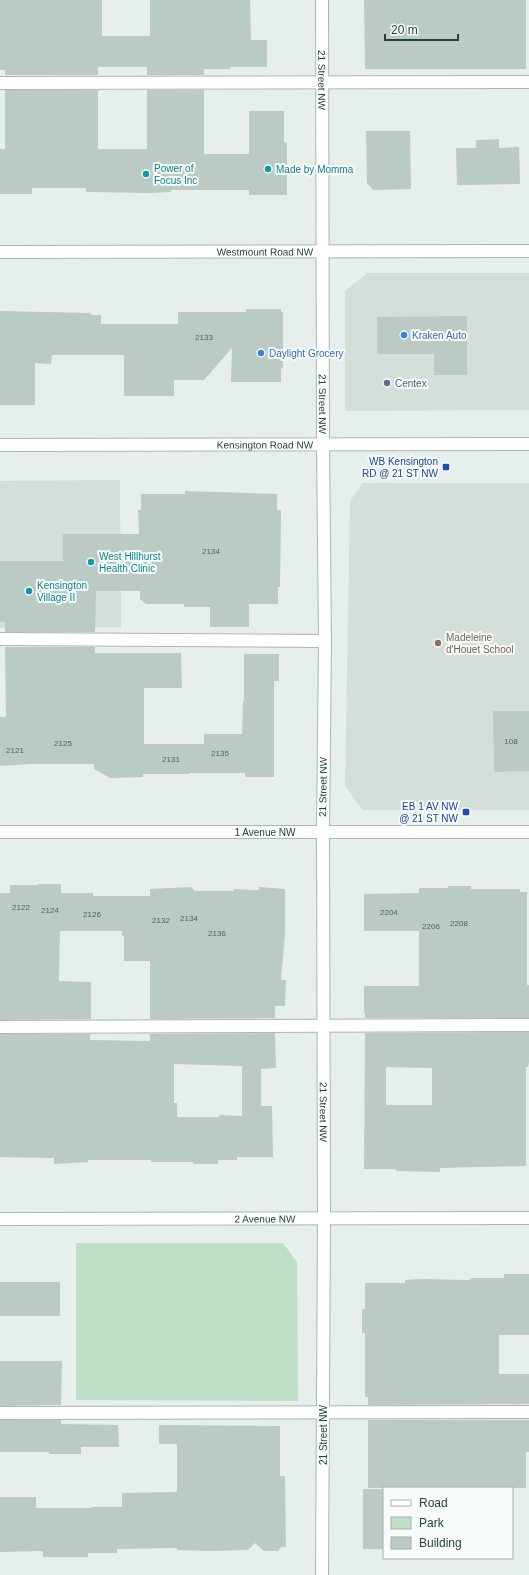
<svg xmlns="http://www.w3.org/2000/svg" width="529" height="1575" font-family="Arial,sans-serif">
	<style>
		.built { fill: #d4dfda }
		.green { fill: #bfe0c8 }
		.building { fill: #bbcac4; fill-rule: evenodd }
		.lines { fill: none; stroke-linecap: round; stroke-linejoin: round }
		.lane-casing { stroke: #a8b8b2; stroke-width: 14 }
		.street-casing { stroke: #a8b8b2; stroke-width: 14 }
		.secondary-casing { stroke: #a4bbb3; stroke-width: 14 }
		.lane { stroke: #fff; stroke-width: 12 }
		.street { stroke: #fff; stroke-width: 12 }
		.secondary { stroke: #fff; stroke-width: 12 }
		.culture-dot { fill: #0f9aa8; stroke: #f7fbf9; stroke-width: 1.5 }
		.shop-dot { fill: #3f7fe0; stroke: #f7fbf9; stroke-width: 1.5 }
		.service-dot { fill: #5c6f8a; stroke: #f7fbf9; stroke-width: 1.5 }
		.transit-dot { fill: #1a4fb4; stroke: #f7fbf9; stroke-width: 1.5 }
		.education-dot { fill: #8d6e63; stroke: #f7fbf9; stroke-width: 1.5 }
		.labels { text-anchor: middle; dominant-baseline: central; stroke-width: 4; stroke-linejoin: round; paint-order: stroke }
		.number-label { font-size: 8px; fill: #4a645c }
		.street-label { font-size: 10px; fill: #24423a; stroke: #f7fbf9 }
		.culture-label { font-size: 10px; fill: #0d838f; stroke: #f7fbf9; text-anchor: start }
		.shop-label { font-size: 10px; fill: #366cbe; stroke: #f7fbf9; text-anchor: start }
		.service-label { font-size: 10px; fill: #4e5e75; stroke: #f7fbf9; text-anchor: start }
		.transit-label { font-size: 10px; fill: #164399; stroke: #f7fbf9; text-anchor: end }
		.education-label { font-size: 10px; fill: #785e54; stroke: #f7fbf9; text-anchor: start }
	</style>
	<rect width="100%" height="100%" fill="#e6efeb"/>
	<g class="built">
		<polygon points="367,273 529,273 529,410 345,411 345,291"/>
		<polygon points="120,480 121,627 0,628 0,481"/>
		<polygon points="363,483 529,483 529,810 363,810 345,786 350,501"/>
	</g>
	<polygon class="green" points="76,1243 283,1243 297,1262 298,1401 76,1400"/>
	<g class="building">
		<polygon points="0,0 102,0 102,36 150,36 150,0 250,0 251,40 267,40 267,67 230,67 230,69 204,69 204,75 147,75 147,67 98,67 98,75 5,75 5,70 0,70"/>
		<polygon points="364,0 526,0 526,69 365,69"/>
		<polygon points="5,90 98,90 98,149 147,149 147,90 204,90 204,154 249,154 249,111 284,111 284,142 287,143 287,195 249,195 249,190 171,190 171,192 150,193 86,192 86,188 32,188 32,194 0,194 0,149 5,149"/>
		<polygon points="366,131 410,131 411,189 373,190 367,183"/>
		<polygon points="499,139 499,148 519,147 520,184 457,185 456,148 476,148 476,140"/>
		<polygon points="246,309 281,309 281,312 283,312 283,368 281,368 281,382 231,382 232,348 204,380 174,380 174,396 124,396 124,355 52,355 51,364 35,363 35,405 0,405 0,311 91,313 91,315 101,315 101,324 178,324 178,312 246,312"/>
		<polygon points="467,316 467,375 434,375 434,354 377,354 377,317"/>
		<polygon points="185,491 277,494 277,510 281,510 280,587 278,587 278,604 249,604 249,627 210,627 210,607 184,607 184,604 146,604 140,599 140,591 96,591 95,632 5,632 5,622 0,622 0,561 63,561 63,534 139,534 138,510 141,510 141,494 185,494"/>
		<polygon points="5,647 95,647 95,653 181,653 182,688 144,688 144,744 204,744 204,734 242,734 243,701 244,701 244,654 279,654 279,681 274,681 274,777 245,777 245,773 190,773 190,774 143,774 143,777 110,778 94,769 94,764 31,764 0,766 0,717 6,717"/>
		<polygon points="493,711 529,711 529,771 494,772"/>
		<polygon points="38,884 61,884 61,893 93,893 93,896 150,896 150,889 191,887 195,891 234,891 234,889 259,890 259,887 285,889 285,933 281,980 286,980 285,1006 275,1006 275,1018 150,1019 150,961 124,961 124,936 122,936 122,931 60,931 59,981 91,982 91,1019 0,1020 0,893 10,893 10,885 38,885"/>
		<polygon points="448,886 471,886 471,889 520,889 520,892 527,892 527,985 529,985 529,1018 365,1018 365,1013 364,1013 364,986 419,986 419,931 364,931 364,894 419,893 419,888 448,888"/>
		<path d="M529,1032V1062L528,1067H526V1166L440,1168V1172L397,1171L395,1169H364L365,1033ZM386,1067L432,1068V1105H386Z"/>
		<path d="M275,1033L276,1068L261,1069V1106H272L273,1157H237V1160H218V1164H193V1162H151V1160H88V1162L54,1164V1158L0,1157V1034H90V1040L150,1041V1034ZM174,1064L242,1066V1116L219,1115V1117H177V1103H174Z"/>
		<polygon points="504,1274 529,1274 529,1335 499,1335 499,1374 529,1374 529,1404 368,1405 368,1397 365,1397 365,1333 362,1333 362,1309 365,1309 365,1283 405,1283 405,1280 421,1279 469,1280 472,1278 504,1278"/>
		<rect x="0" y="1282" width="60" height="34"/>
		<polygon points="0,1361 62,1361 61,1405 0,1406"/>
		<polygon points="0,1420 61,1420 61,1424 118,1425 119,1447 81,1447 81,1454 49,1454 49,1452 0,1452"/>
		<polygon points="368,1420 529,1420 529,1452 526,1452 526,1488 368,1488"/>
		<polygon points="159,1425 280,1426 280,1476 285,1476 286,1547 281,1547 278,1551 264,1551 255,1543 248,1550 209,1551 177,1550 177,1548 117,1549 117,1553 88,1553 88,1557 43,1557 43,1551 0,1552 0,1497 36,1497 36,1508 92,1508 92,1507 122,1507 122,1493 177,1492 177,1444 159,1444"/>
		<rect x="363" y="1489" width="21" height="60"/>
	</g>
	<g class="lines">
		<g class="lane-casing">
			<g id="lane">
				<polyline points="0,83 529,82"/>
				<polyline points="0,639 325,641"/>
				<polyline points="0,1027 529,1025"/>
				<polyline points="0,1413 529,1412"/>
			</g>
		</g>
		<g class="street-casing">
			<g id="street">
				<path id="s1" d="M322,0L323,445L325,641L323,832L324,1218L322,1575"/>
				<path id="s2" d="M0,252L529,251"/>
				<path id="s3" d="M0,832H529"/>
				<path id="s4" d="M0,1219L529,1218"/>
			</g>
		</g>
		<g class="secondary-casing">
			<g id="secondary">
				<path id="s5" d="M0,445L529,444"/>
			</g>
		</g>
		<use href="#lane" class="lane"/>
		<use href="#street" class="street"/>
		<use href="#secondary" class="secondary"/>
	</g>
	<g class="culture-dot">
		<circle cx="268" cy="169" r="4"/>
		<circle cx="146" cy="174" r="4"/>
		<circle cx="91" cy="562" r="4"/>
		<circle cx="29" cy="591" r="4"/>
	</g>
	<g class="shop-dot">
		<circle cx="404" cy="335" r="4"/>
		<circle cx="261" cy="353" r="4"/>
	</g>
	<circle class="service-dot" cx="387" cy="383" r="4"/>
	<g class="transit-dot">
		<rect x="442" y="463" width="8" height="8" rx="2"/>
		<rect x="462" y="808" width="8" height="8" rx="2"/>
	</g>
	<circle class="education-dot" cx="438" cy="643" r="4"/>
	<g class="labels">
		<g class="number-label">
			<text x="204" y="337">2133</text>
			<text x="211" y="551">2134</text>
			<text x="511" y="741">108</text>
			<text x="63" y="743">2125</text>
			<text x="15" y="750">2121</text>
			<text x="220" y="753">2135</text>
			<text x="171" y="759">2131</text>
			<text x="21" y="907">2122</text>
			<text x="50" y="910">2124</text>
			<text x="389" y="912">2204</text>
			<text x="92" y="914">2126</text>
			<text x="189" y="918">2134</text>
			<text x="161" y="920">2132</text>
			<text x="459" y="923">2208</text>
			<text x="431" y="926">2206</text>
			<text x="217" y="933">2136</text>
		</g>
		<g class="street-label">
			<text stroke="none"><textPath href="#s1" startOffset="80">21 Street NW</textPath></text>
			<text stroke="none"><textPath href="#s2" startOffset="265">Westmount Road NW</textPath></text>
			<text stroke="none"><textPath href="#s1" startOffset="404">21 Street NW</textPath></text>
			<text stroke="none"><textPath href="#s5" startOffset="265">Kensington Road NW</textPath></text>
			<text transform="translate(323 787) rotate(-89)">21 Street NW</text>
			<text stroke="none"><textPath href="#s3" startOffset="265">1 Avenue NW</textPath></text>
			<text stroke="none"><textPath href="#s1" startOffset="1112">21 Street NW</textPath></text>
			<text stroke="none"><textPath href="#s4" startOffset="265">2 Avenue NW</textPath></text>
			<text transform="translate(323 1435) rotate(-90)">21 Street NW</text>
		</g>
		<g class="culture-label">
			<text x="154" y="168">Power of<tspan x="154" dy="12">Focus Inc</tspan></text>
			<text x="276" y="169">Made by Momma</text>
			<text x="99" y="556">West Hillhurst<tspan x="99" dy="12">Health Clinic</tspan></text>
			<text x="37" y="585">Kensington<tspan x="37" dy="12">Village II</tspan></text>
		</g>
		<g class="shop-label">
			<text x="412" y="335">Kraken Auto</text>
			<text x="269" y="353">Daylight Grocery</text>
		</g>
		<g class="service-label">
			<text x="395" y="383">Centex</text>
		</g>
		<g class="transit-label">
			<text x="438" y="461">WB Kensington<tspan x="438" dy="12">RD @ 21 ST NW</tspan></text>
			<text x="458" y="806">EB 1 AV NW<tspan x="458" dy="12">@ 21 ST NW</tspan></text>
		</g>
		<g class="education-label">
			<text x="446" y="637">Madeleine<tspan x="446" dy="12">d'Houet School</tspan></text>
		</g>
	</g>
	<rect x="383" y="1487" width="130" height="72" fill="#f7fbf9" stroke="#a3b1ad"/>
	<rect x="391" y="1500" width="20" height="6" fill="#ffffff" stroke="#a3b1ad"/>
	<text x="419" y="1507" font-size="12" fill="#24423a">Road</text>
	<rect x="391" y="1517" width="20" height="12" fill="#bfe0c8" stroke="#a3b1ad"/>
	<text x="419" y="1527" font-size="12" fill="#24423a">Park</text>
	<rect x="391" y="1537" width="20" height="12" fill="#bbcac4" stroke="#a3b1ad"/>
	<text x="419" y="1547" font-size="12" fill="#24423a">Building</text>
	<path d="M385 34v6h73v-6" fill="none" stroke="#24423a" stroke-width="2"/>
	<text x="391" y="34" font-size="12" fill="#24423a" stroke="#f7fbf9" stroke-width="3" paint-order="stroke">20 m</text>
</svg>
